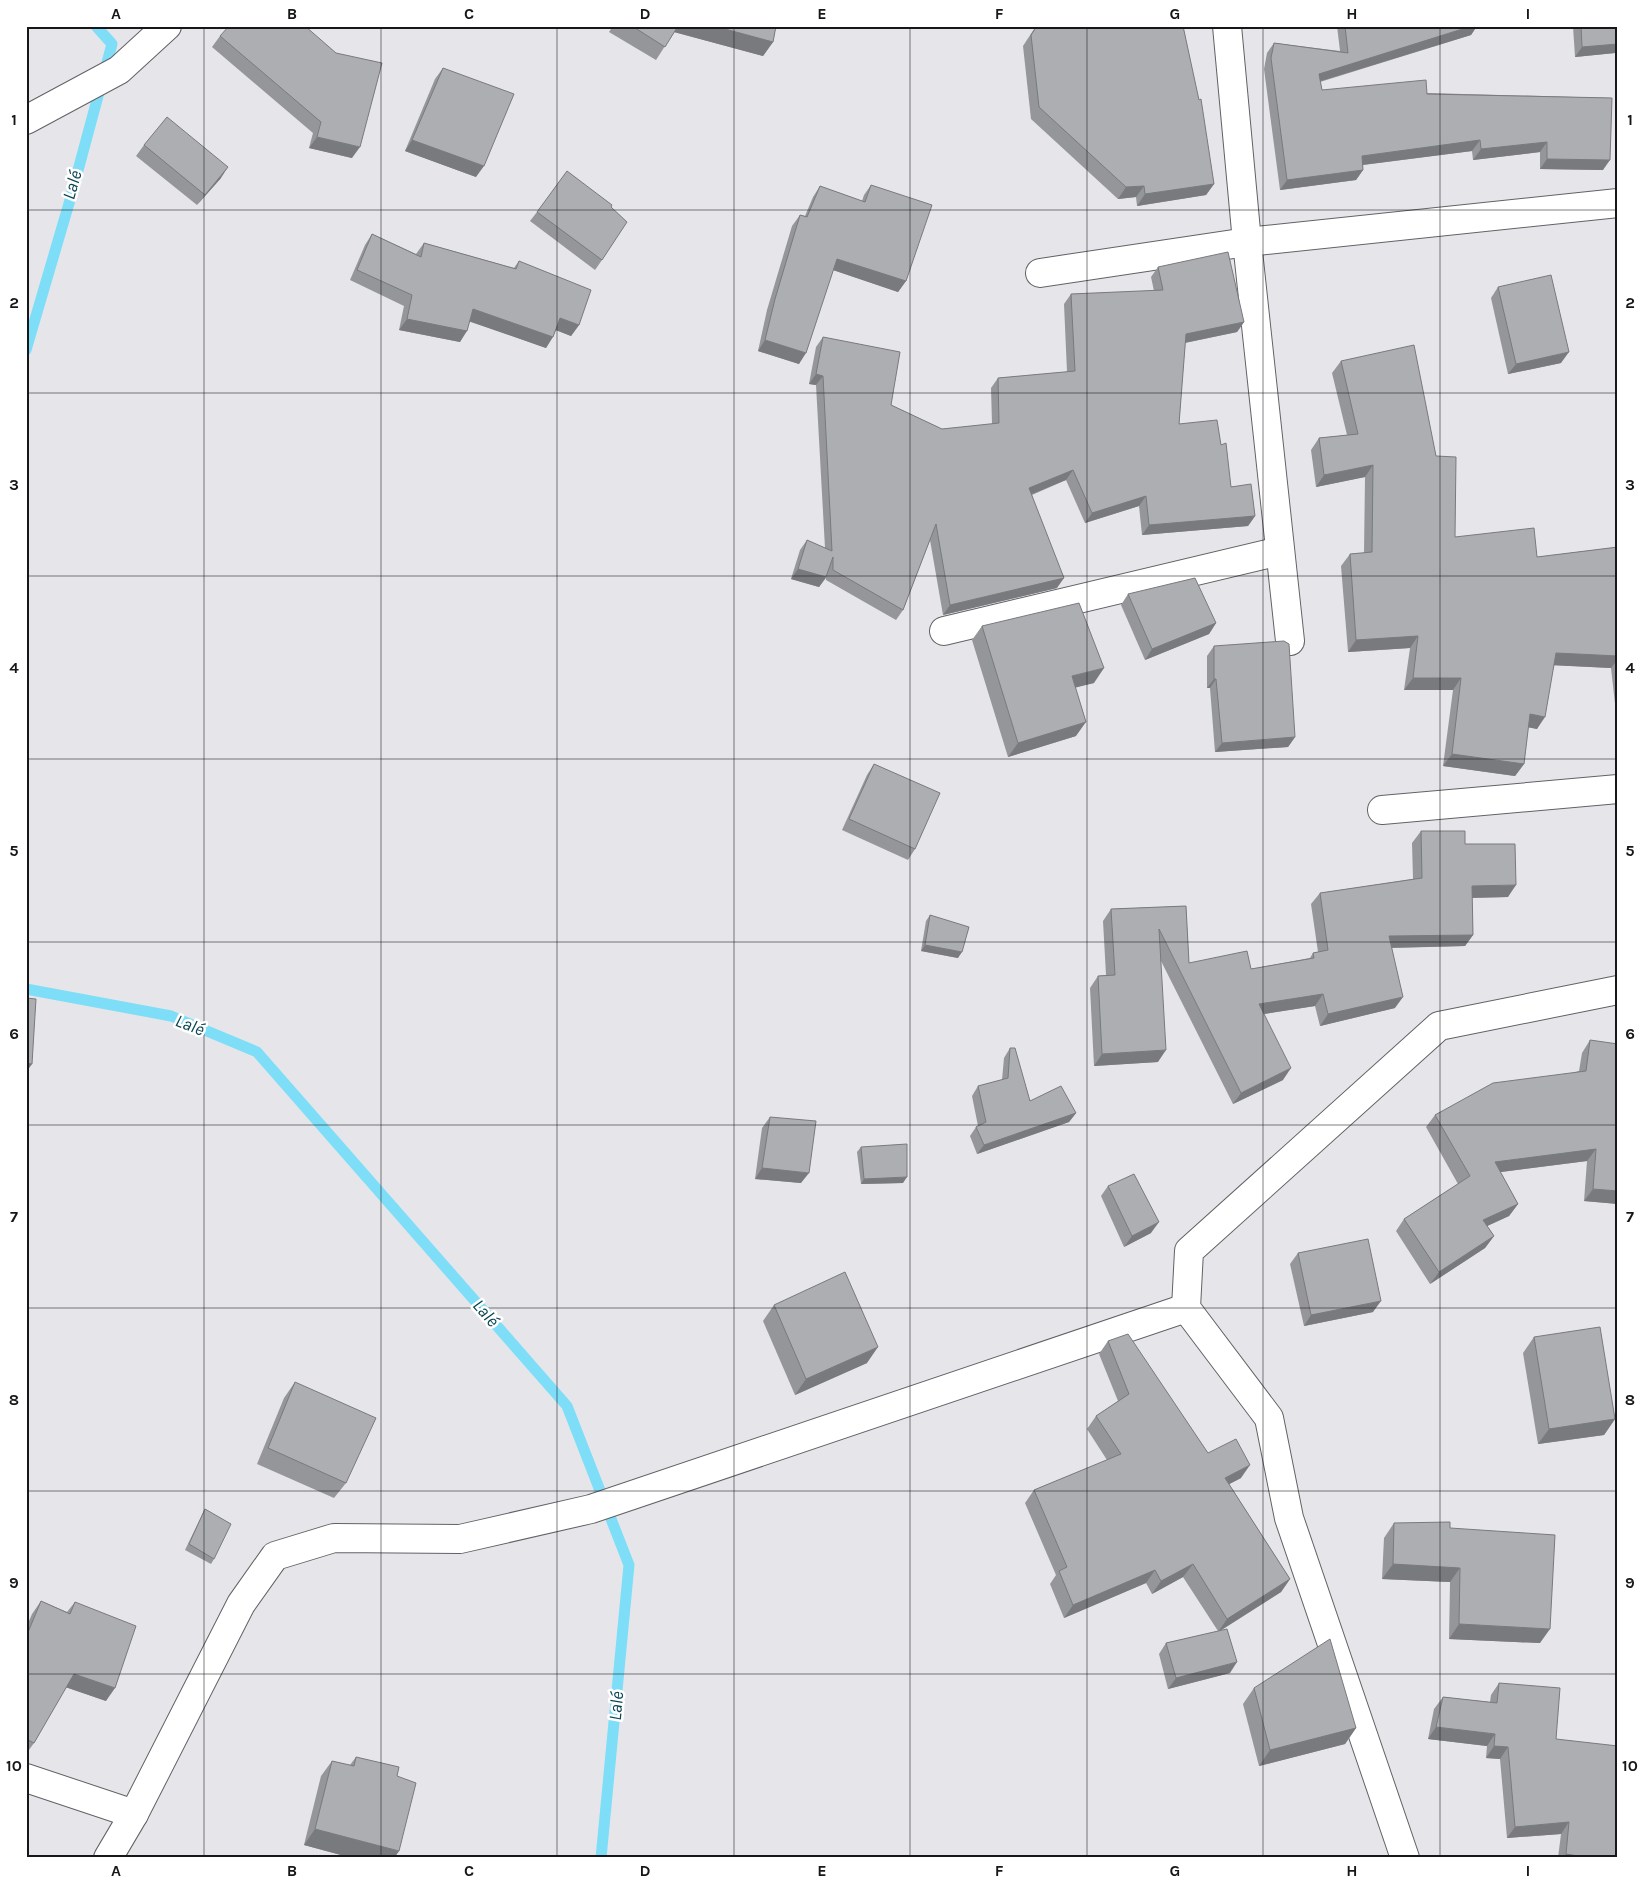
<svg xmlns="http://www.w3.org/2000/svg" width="1644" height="1884" font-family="Karla,sans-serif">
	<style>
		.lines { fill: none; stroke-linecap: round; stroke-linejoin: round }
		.stream { stroke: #7edef8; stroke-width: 11 }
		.minor-casing { stroke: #626266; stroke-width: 30 }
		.minor { stroke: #fff; stroke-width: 28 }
		.wall { fill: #959699 }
		.shaded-wall { fill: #797a7d }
		.building { fill: #adaeb2; stroke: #797a7d }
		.grid { fill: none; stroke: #171719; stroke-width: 1; stroke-opacity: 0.55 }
		.labels { text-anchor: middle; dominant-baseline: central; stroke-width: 5; stroke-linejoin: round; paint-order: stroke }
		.water-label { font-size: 18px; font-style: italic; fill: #084452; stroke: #fff }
		.neatline { fill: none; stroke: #171719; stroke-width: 2 }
		.grid-label { font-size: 16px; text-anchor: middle; font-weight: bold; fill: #171719 }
	</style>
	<rect width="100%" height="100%" fill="#e6e6ea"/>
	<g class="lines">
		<g class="stream">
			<polyline points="26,350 70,200 112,44 96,26"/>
			<polyline points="26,989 171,1016 257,1052 567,1406 629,1565 601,1858"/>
		</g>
		<g class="minor-casing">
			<g id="minor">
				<polyline points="1227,26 1247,242 1290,641"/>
				<polyline points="26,120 119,70 167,26"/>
				<polyline points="1040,273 1247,242 1618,203"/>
				<polyline points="944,631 1280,551"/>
				<polyline points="1382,810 1618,789"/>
				<polyline points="26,1778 134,1814"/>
				<polyline points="108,1858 134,1814 241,1604 275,1556 334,1538 460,1539 591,1509 1186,1308"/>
				<polyline points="1405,1858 1289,1518 1269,1418 1186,1308 1189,1251 1439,1026 1618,990"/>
			</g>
		</g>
		<use href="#minor" class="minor"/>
	</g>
	<g class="wall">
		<polygon points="613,26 776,26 773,42 763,56 674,32 656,60 609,32"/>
		<polygon points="1036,26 1214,184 1206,195 1137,206 1136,197 1118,199 1031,119 1023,46"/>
		<polygon points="1337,26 1477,26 1471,35 1320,82 1322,90 1612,98 1603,170 1540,169 1540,152 1473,160 1472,151 1363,165 1363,170 1356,180 1280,190 1264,69 1267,53 1274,43 1340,51"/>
		<polygon points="1573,26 1618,26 1615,53 1575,57"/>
		<polygon points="220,36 336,53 352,158 309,148 313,133 212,47"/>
		<polygon points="443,68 476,177 405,151 435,79"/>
		<polygon points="144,145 221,178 197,205 136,156"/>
		<polygon points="871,185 906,281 898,292 833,270 799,364 758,351 767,310 792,226 800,215 805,216 813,197 820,186 862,201 864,195"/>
		<polygon points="611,207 602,260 595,270 530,221 537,212"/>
		<polygon points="372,234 416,254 424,243 514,268 519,261 579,325 571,336 556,330 546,348 470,321 460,342 399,330 404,306 350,280 365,245"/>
		<polygon points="1158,267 1244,322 1237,332 1185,343 1179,424 1221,445 1231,487 1255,516 1248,526 1142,535 1139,506 1085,523 1066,480 1032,495 1057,588 943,615 930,540 903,610 896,620 826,580 826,578 819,587 791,579 800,550 807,540 825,548 816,385 809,384 816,347 823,337 891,405 942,429 992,424 991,388 998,378 1067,372 1064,304 1071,294 1154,291 1151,277"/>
		<polygon points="1498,287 1561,363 1508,374 1491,298"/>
		<polygon points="1341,361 1436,456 1455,537 1537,557 1618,547 1618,730 1611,668 1554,665 1537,729 1528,727 1524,764 1515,776 1443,766 1453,690 1404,690 1410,648 1348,652 1341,566 1350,554 1364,553 1365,477 1316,487 1311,450 1319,438 1347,435 1332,373"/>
		<polygon points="1128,594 1216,623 1209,634 1145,660 1121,605"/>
		<polygon points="982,626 1094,683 1075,687 1076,736 1008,757 972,640"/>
		<polygon points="1214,646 1295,737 1288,747 1215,752 1210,688 1207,688 1207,656"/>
		<polygon points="874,764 915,849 908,860 842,830 867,775"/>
		<polygon points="1421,831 1465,844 1508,897 1472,898 1473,935 1465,946 1392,948 1395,1008 1320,1026 1315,1006 1264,1014 1283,1080 1233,1104 1161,961 1158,1062 1094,1066 1090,988 1098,976 1106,975 1103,921 1111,909 1186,906 1189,963 1251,969 1310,958 1313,953 1318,952 1311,904 1320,893 1413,879 1412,843"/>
		<polygon points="930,915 958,958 921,951 926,921"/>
		<polygon points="1590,1040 1618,1204 1584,1201 1587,1161 1500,1172 1518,1204 1509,1216 1487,1226 1494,1236 1485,1248 1430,1284 1396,1231 1404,1219 1458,1184 1426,1127 1435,1115 1579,1071 1582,1053"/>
		<polygon points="1010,1048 1030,1101 1076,1113 1069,1122 977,1154 970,1136 976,1127 978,1126 972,1096 978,1086 1002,1080 1004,1058"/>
		<polygon points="770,1117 801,1183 755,1179 762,1128"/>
		<polygon points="861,1147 903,1183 861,1184 857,1152"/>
		<polygon points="1108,1186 1151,1233 1124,1247 1101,1196"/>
		<polygon points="1298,1253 1373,1312 1304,1326 1290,1264"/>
		<polygon points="774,1305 867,1363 795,1395 763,1321"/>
		<polygon points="1534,1337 1615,1419 1604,1435 1538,1444 1523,1353"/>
		<polygon points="1108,1341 1208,1453 1241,1478 1229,1484 1290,1579 1281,1592 1220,1631 1230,1673 1168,1689 1159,1654 1166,1643 1218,1631 1183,1577 1152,1594 1146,1583 1064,1618 1050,1584 1056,1575 1025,1503 1034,1490 1107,1460 1087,1429 1096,1416 1118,1401 1099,1354"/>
		<polygon points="295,1382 346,1483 334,1498 257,1464 284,1398"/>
		<polygon points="205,1509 214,1559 211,1564 185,1550 202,1515"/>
		<polygon points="1394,1523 1450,1528 1540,1643 1449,1639 1450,1582 1382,1579 1384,1538"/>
		<polygon points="41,1601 67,1612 75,1602 106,1701 66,1687 34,1743 26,1754 26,1628 32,1614"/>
		<polygon points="1499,1683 1556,1739 1618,1858 1558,1858 1561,1834 1507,1838 1500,1759 1486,1758 1487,1746 1428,1739 1434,1709 1443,1697 1490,1702 1491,1695"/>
		<polygon points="1254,1688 1356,1728 1345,1744 1259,1766 1243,1704"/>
		<polygon points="356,1757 397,1776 399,1851 394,1858 352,1858 304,1845 321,1776 332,1761 350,1765"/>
	</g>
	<g class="shaded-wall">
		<polygon points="677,26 714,26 773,42 763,56 674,32"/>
		<polygon points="1472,26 1477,26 1471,35 1311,84 1319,74"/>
		<polygon points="1618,44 1618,49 1615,53 1575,57 1582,47"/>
		<polygon points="317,137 360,147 352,158 309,148"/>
		<polygon points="412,140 484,166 476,177 405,151"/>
		<polygon points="1480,140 1472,151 1354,166 1362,156"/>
		<polygon points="1547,142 1540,152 1473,160 1481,149"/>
		<polygon points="1547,159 1610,160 1603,170 1540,169"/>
		<polygon points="228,167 221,178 197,205 205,195"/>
		<polygon points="1363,170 1356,180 1280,190 1287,180"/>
		<polygon points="1214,184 1206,195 1137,206 1145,194"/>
		<polygon points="1144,186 1136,197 1118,199 1126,187"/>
		<polygon points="837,259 906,281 898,292 830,269"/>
		<polygon points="473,309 553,337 546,348 465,320"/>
		<polygon points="560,318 579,325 571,336 553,329"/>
		<polygon points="407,319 467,331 460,342 399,330"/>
		<polygon points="1244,322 1237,332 1179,344 1186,334"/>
		<polygon points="765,340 806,353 799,364 758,351"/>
		<polygon points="1569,352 1561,363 1508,374 1516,364"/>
		<polygon points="816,374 823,376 816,385 809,384"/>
		<polygon points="1373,465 1365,477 1316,487 1324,475"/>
		<polygon points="1073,470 1066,480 1022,498 1029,488"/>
		<polygon points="1146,496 1139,506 1085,523 1092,513"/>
		<polygon points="1255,516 1248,526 1142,535 1149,525"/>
		<polygon points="798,569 826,577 819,587 791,579"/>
		<polygon points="1064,578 1057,588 943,615 950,605"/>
		<polygon points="1216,623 1209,634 1145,660 1152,649"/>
		<polygon points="1418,636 1410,648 1348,652 1356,640"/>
		<polygon points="1556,653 1618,656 1618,659 1611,668 1548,665"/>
		<polygon points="1104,668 1094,683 1062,691 1072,676"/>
		<polygon points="1413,678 1461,678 1453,690 1404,690"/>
		<polygon points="1214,679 1216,679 1210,688 1207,688"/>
		<polygon points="1530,714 1545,717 1537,729 1521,726"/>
		<polygon points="1086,722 1076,736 1008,757 1018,743"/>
		<polygon points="1295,737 1288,747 1215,752 1222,743"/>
		<polygon points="1452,754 1524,764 1515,776 1443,766"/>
		<polygon points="1516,885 1508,897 1463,898 1472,886"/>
		<polygon points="1473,935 1465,946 1381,948 1389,936"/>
		<polygon points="925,945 962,952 958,958 921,951"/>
		<polygon points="1323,994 1315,1006 1251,1016 1259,1004"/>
		<polygon points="1403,997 1395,1008 1320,1026 1328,1014"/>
		<polygon points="1166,1050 1158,1062 1094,1066 1102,1054"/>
		<polygon points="26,1063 32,1064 27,1071 26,1071"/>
		<polygon points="1291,1068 1283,1080 1233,1104 1241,1093"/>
		<polygon points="1076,1113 1069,1122 977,1154 984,1145"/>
		<polygon points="1596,1149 1587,1161 1486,1174 1495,1162"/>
		<polygon points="762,1168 809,1173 801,1183 755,1179"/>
		<polygon points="907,1177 903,1183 861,1184 864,1179"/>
		<polygon points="1593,1189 1618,1191 1618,1204 1584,1201"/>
		<polygon points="1518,1204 1509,1216 1474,1232 1483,1220"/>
		<polygon points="1159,1222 1151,1233 1124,1247 1132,1236"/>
		<polygon points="1494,1236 1485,1248 1430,1284 1439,1272"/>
		<polygon points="1381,1301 1373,1312 1304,1326 1311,1315"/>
		<polygon points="878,1347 867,1363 795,1395 806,1379"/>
		<polygon points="1615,1419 1604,1435 1538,1444 1549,1429"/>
		<polygon points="1250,1465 1241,1478 1216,1491 1225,1478"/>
		<polygon points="1193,1564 1183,1577 1152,1594 1161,1581"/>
		<polygon points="1393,1564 1460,1568 1450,1582 1382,1579"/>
		<polygon points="1155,1570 1146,1583 1064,1618 1073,1605"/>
		<polygon points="1290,1579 1281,1592 1218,1632 1227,1619"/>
		<polygon points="1459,1624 1550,1629 1540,1643 1449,1639"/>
		<polygon points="1237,1662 1230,1673 1168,1689 1176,1678"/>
		<polygon points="74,1674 115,1688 106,1701 65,1687"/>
		<polygon points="1436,1727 1495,1734 1487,1746 1428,1739"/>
		<polygon points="1356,1728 1345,1744 1259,1766 1270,1750"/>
		<polygon points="1494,1746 1508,1747 1500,1759 1486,1758"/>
		<polygon points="1569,1822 1561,1834 1507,1838 1515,1827"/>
		<polygon points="315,1829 399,1851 394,1858 352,1858 304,1845"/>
		<polygon points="1566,1854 1590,1858 1563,1858"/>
	</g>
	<g class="building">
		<polygon points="229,26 305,26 336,53 382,63 360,147 317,137 321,122 220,36"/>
		<polygon points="632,26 678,26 665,47"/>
		<polygon points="714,26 776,26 773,42"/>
		<polygon points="1037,26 1183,26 1199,100 1201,99 1214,184 1145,194 1144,186 1126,187 1039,107 1031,35"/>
		<polygon points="1345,26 1472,26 1319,74 1322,90 1426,80 1427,94 1612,98 1610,160 1547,159 1547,142 1481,149 1480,140 1362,156 1363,170 1287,180 1271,58 1274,43 1348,53"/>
		<polygon points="1581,26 1618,26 1618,44 1582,47"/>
		<polygon points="443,68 514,94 484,166 412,140"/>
		<polygon points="167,117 228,167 205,195 144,145"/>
		<polygon points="567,171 612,205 611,207 627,222 602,260 537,212"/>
		<polygon points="871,185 932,205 906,281 837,259 806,353 765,340 775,299 800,215 807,217 820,186 865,202"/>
		<polygon points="372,234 421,257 424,243 516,269 519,261 591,290 579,325 560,318 553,337 473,309 467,331 407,319 412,295 357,270"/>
		<polygon points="1228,252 1244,322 1186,334 1179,424 1217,420 1221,445 1226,443 1231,487 1251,484 1255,516 1149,525 1146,496 1092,513 1073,470 1029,488 1064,578 950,605 936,524 903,610 833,570 833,557 826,577 798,569 807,540 832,551 823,376 816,374 823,337 900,352 891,405 942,429 999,423 998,378 1075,371 1071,294 1163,290 1158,267"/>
		<polygon points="1551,275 1569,352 1516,364 1498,287"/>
		<polygon points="1414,345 1436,456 1456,457 1455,537 1534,528 1537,557 1618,547 1618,656 1556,653 1545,717 1530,714 1524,764 1452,754 1461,678 1413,678 1418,636 1356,640 1350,554 1372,552 1373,465 1324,475 1319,438 1358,434 1341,361"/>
		<polygon points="1195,578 1216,623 1152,649 1128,594"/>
		<polygon points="1079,603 1104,668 1072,676 1086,722 1018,743 982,626"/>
		<polygon points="1284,641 1289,644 1295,737 1222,743 1216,679 1214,679 1214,646"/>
		<polygon points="874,764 940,793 915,849 849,819"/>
		<polygon points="1421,831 1465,831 1465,844 1515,844 1516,885 1472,886 1473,935 1389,936 1403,997 1328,1014 1323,994 1259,1004 1291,1068 1241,1093 1159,929 1166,1050 1102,1054 1098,976 1115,975 1111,909 1186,906 1189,963 1247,951 1251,969 1314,958 1313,953 1328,950 1320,893 1422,878"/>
		<polygon points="930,915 969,927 962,952 925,945"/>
		<polygon points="26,998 36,999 32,1064 26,1063"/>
		<polygon points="1590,1040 1618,1044 1618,1191 1593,1189 1596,1149 1495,1162 1518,1204 1483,1220 1494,1236 1439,1272 1404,1219 1470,1176 1435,1115 1493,1083 1586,1071"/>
		<polygon points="1010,1048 1015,1048 1030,1101 1061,1086 1076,1113 984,1145 976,1127 986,1122 978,1086 1008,1078"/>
		<polygon points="770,1117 816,1121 809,1173 762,1168"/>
		<polygon points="907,1144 907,1177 864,1179 861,1147"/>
		<polygon points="1134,1174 1159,1222 1132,1236 1108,1186"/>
		<polygon points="1368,1239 1381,1301 1311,1315 1298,1253"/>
		<polygon points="845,1272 878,1347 806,1379 774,1305"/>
		<polygon points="1600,1327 1615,1419 1549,1429 1534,1337"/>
		<polygon points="1128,1334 1208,1453 1236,1439 1250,1465 1225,1478 1290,1579 1227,1619 1193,1564 1161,1581 1155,1570 1073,1605 1059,1571 1067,1567 1034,1490 1121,1454 1096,1416 1129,1394 1108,1341"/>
		<polygon points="295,1382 376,1418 346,1483 268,1448"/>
		<polygon points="205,1509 231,1524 214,1559 189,1544"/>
		<polygon points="1450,1522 1450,1528 1555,1535 1550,1629 1459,1624 1460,1568 1393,1564 1394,1523"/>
		<polygon points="41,1601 70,1614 75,1602 136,1626 115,1688 74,1674 34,1743 26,1739 26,1637"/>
		<polygon points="1227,1629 1237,1662 1176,1678 1166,1643"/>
		<polygon points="1330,1639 1356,1728 1270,1750 1254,1688"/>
		<polygon points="1499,1683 1560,1688 1556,1739 1618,1746 1618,1858 1590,1858 1566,1854 1569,1822 1515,1827 1508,1747 1494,1746 1495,1734 1436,1727 1443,1697 1497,1703"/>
		<polygon points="356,1757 399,1767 397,1776 416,1783 399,1851 315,1829 332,1761 354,1766"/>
	</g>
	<path class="grid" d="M204,26V1858M381,26V1858M557,26V1858M734,26V1858M910,26V1858M1087,26V1858M1263,26V1858M1440,26V1858M26,210H1618M26,393H1618M26,576H1618M26,759H1618M26,942H1618M26,1125H1618M26,1308H1618M26,1491H1618M26,1674H1618"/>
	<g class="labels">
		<g class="water-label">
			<text transform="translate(72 185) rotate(-74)">Lalé</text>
			<text transform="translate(190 1025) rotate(21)">Lalé</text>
			<text transform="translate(486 1313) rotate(49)">Lalé</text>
			<text transform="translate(616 1706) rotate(-85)">Lalé</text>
		</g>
	</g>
	<rect width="1644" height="1884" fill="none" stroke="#ffffff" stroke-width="55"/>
	<rect x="28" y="28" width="1588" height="1828" class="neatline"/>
	<g class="grid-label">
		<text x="116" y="19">A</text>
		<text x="292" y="19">B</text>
		<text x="469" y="19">C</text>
		<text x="645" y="19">D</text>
		<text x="822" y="19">E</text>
		<text x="999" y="19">F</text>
		<text x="1175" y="19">G</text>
		<text x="1352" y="19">H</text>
		<text x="1528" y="19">I</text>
		<text x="14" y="125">1</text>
		<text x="1630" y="125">1</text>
		<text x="14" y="308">2</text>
		<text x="1630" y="308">2</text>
		<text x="14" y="490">3</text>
		<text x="1630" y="490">3</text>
		<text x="14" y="673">4</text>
		<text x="1630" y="673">4</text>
		<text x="14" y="856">5</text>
		<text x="1630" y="856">5</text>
		<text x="14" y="1039">6</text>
		<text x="1630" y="1039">6</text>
		<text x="14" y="1222">7</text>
		<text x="1630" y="1222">7</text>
		<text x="14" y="1405">8</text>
		<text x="1630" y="1405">8</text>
		<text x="14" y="1588">9</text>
		<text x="1630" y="1588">9</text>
		<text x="14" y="1771">10</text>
		<text x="1630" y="1771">10</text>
		<text x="116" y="1876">A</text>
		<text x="292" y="1876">B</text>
		<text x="469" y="1876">C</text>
		<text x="645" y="1876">D</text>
		<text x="822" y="1876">E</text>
		<text x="999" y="1876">F</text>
		<text x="1175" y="1876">G</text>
		<text x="1352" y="1876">H</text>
		<text x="1528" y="1876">I</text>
	</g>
</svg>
